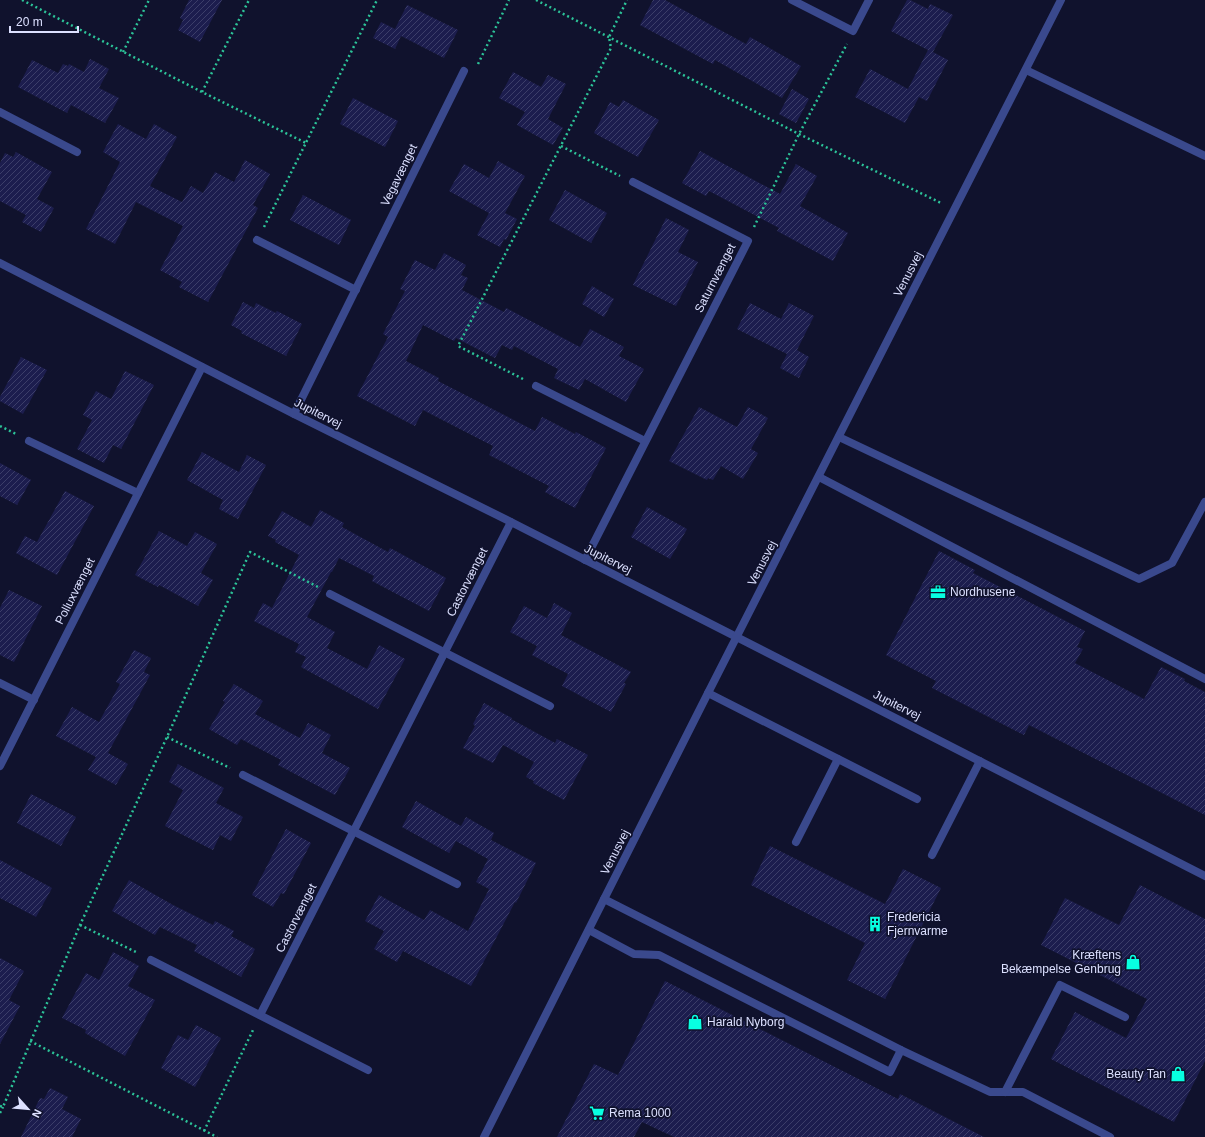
<svg xmlns="http://www.w3.org/2000/svg" width="1205" height="1137" font-family="Helvetica,sans-serif">
	<style>
		.building { fill: url(#building-hatch) }
		.lines { fill: none; stroke-linecap: round; stroke-linejoin: round }
		.path { stroke: #2cc398; stroke-width: 2.5; stroke-dasharray: 2 3; stroke-linecap: butt }
		.service { stroke: #3a498d; stroke-width: 8 }
		.minor { stroke: #3a498d; stroke-width: 8 }
		.tertiary { stroke: #3a498d; stroke-width: 8 }
		.labels { text-anchor: middle; dominant-baseline: central; stroke-width: 3.5; stroke-linejoin: round; paint-order: stroke }
		.street-label { font-size: 12px; fill: #dce0ff; stroke: #10122d }
		.poi-label { font-size: 12px; fill: #dce0ff; stroke: #10122d; text-anchor: start }
	</style>
	<defs>
		<pattern id="building-hatch" width="6" height="6" patternUnits="userSpaceOnUse"><rect width="6" height="6" fill="#1c1d4e"/><path d="M-1 1l2-2M0 6l6-6M5 7l2-2" fill="none" stroke="#3c3e69"/></pattern>
	</defs>
	<rect width="100%" height="100%" fill="#10122d"/>
	<g class="building">
		<polygon points="189,0 222,0 200,42 178,30 183,20 180,18"/>
		<polygon points="653,0 665,0 746,44 750,37 801,66 782,98 715,60 713,64 640,25"/>
		<polygon points="907,0 910,0 928,9 930,4 953,15 933,52 948,60 927,101 919,97 905,123 855,97 870,69 908,89 928,50 891,31"/>
		<polygon points="407,5 458,30 444,58 401,36 395,49 373,38 381,22 395,29"/>
		<polygon points="90,59 109,69 99,88 119,98 105,123 71,105 67,113 18,87 32,60 58,73 63,64 68,66 69,64 84,72"/>
		<polygon points="513,72 541,87 548,75 566,84 548,119 563,128 553,145 517,125 525,112 499,98"/>
		<polygon points="792,89 809,99 796,123 779,114"/>
		<polygon points="353,98 398,121 385,147 340,124"/>
		<polygon points="623,100 659,120 638,157 594,133 610,102 619,107"/>
		<polygon points="118,124 146,139 154,124 177,137 150,186 182,202 191,186 203,193 215,172 234,182 245,160 270,174 253,205 258,208 208,302 179,287 182,282 160,270 183,226 136,202 115,244 86,229 120,162 103,152"/>
		<polygon points="700,151 780,194 796,164 817,176 800,206 848,233 833,261 777,231 779,228 709,191 706,196 682,183"/>
		<polygon points="16,152 52,172 37,199 54,208 41,232 22,222 26,215 0,201 0,163 5,153 13,157"/>
		<polygon points="498,161 525,176 505,213 517,219 506,240 504,239 500,247 477,235 489,213 449,191 464,164 489,178"/>
		<polygon points="565,190 607,213 591,243 549,220"/>
		<polygon points="303,195 351,220 339,245 290,220"/>
		<polygon points="666,218 689,230 678,252 698,262 676,306 633,285"/>
		<polygon points="444,253 466,265 461,275 468,278 462,290 504,312 506,308 580,347 590,329 624,347 619,356 644,369 626,402 585,379 579,390 554,378 558,369 514,346 512,350 502,345 495,358 456,338 454,341 423,325 406,361 439,378 438,381 535,431 542,417 575,434 576,432 606,448 575,508 545,492 549,486 489,455 493,446 423,410 415,426 357,396 388,337 383,334 405,291 400,289 415,260 435,270"/>
		<polygon points="592,286 614,299 604,317 582,304"/>
		<polygon points="243,302 254,308 256,303 276,313 277,311 302,324 286,356 241,333 242,331 231,325"/>
		<polygon points="750,303 781,319 789,303 814,316 797,350 809,357 799,378 780,368 787,354 737,329"/>
		<polygon points="21,357 47,370 23,414 0,401 0,397"/>
		<polygon points="125,371 154,385 121,449 113,445 104,463 77,449 92,420 83,415 96,391 111,399"/>
		<polygon points="699,407 737,427 748,407 768,418 751,449 758,453 743,479 721,466 713,480 708,478 707,480 669,461"/>
		<polygon points="202,452 239,472 247,455 266,465 238,519 219,509 223,500 187,480"/>
		<polygon points="0,463 31,480 17,505 0,496"/>
		<polygon points="65,491 94,506 57,575 16,553 25,536 37,542"/>
		<polygon points="647,507 687,529 670,559 631,537"/>
		<polygon points="320,510 344,523 342,527 388,552 390,548 446,578 429,611 372,581 374,576 339,558 332,572 331,572 307,617 335,632 327,648 367,669 379,645 405,659 378,709 301,667 306,657 295,652 299,644 254,621 263,603 272,608 299,555 275,542 276,540 268,536 282,511 311,527"/>
		<polygon points="159,531 187,546 195,532 217,544 201,573 213,580 198,606 159,585 158,587 135,575"/>
		<polygon points="939,551 975,570 973,573 1085,631 1077,647 1083,649 1075,663 1144,699 1161,667 1185,679 1184,681 1205,692 1205,815 1029,725 1024,735 932,688 936,681 886,655"/>
		<polygon points="9,590 42,606 14,662 0,655 0,608"/>
		<polygon points="554,603 572,613 561,635 631,672 624,683 626,684 611,712 562,686 568,674 532,655 537,646 510,632 524,606 547,618"/>
		<polygon points="134,650 151,658 144,672 150,675 108,753 128,764 116,785 88,770 96,757 56,736 72,707 99,722 120,684 116,682"/>
		<polygon points="234,684 263,701 255,714 300,738 308,723 331,735 322,753 350,768 335,795 278,765 281,760 241,739 237,745 209,729 225,702 223,701"/>
		<polygon points="484,703 512,718 511,719 555,743 557,739 588,755 564,800 533,783 534,781 526,777 534,762 503,745 493,763 463,748 475,726 473,724"/>
		<polygon points="178,764 224,788 216,803 243,817 231,841 220,835 213,850 165,826 183,790 169,782"/>
		<polygon points="31,794 76,817 61,846 17,823"/>
		<polygon points="416,801 461,826 466,817 494,833 491,840 536,863 516,903 515,902 471,986 403,951 397,962 374,949 384,931 365,921 379,895 424,920 430,910 468,931 489,889 476,882 488,859 456,841 449,853 402,827"/>
		<polygon points="286,829 311,843 284,894 281,893 273,907 252,895"/>
		<polygon points="770,846 885,904 903,869 941,888 885,999 847,980 865,943 751,885"/>
		<polygon points="0,860 52,888 36,917 0,898"/>
		<polygon points="129,880 173,905 213,925 215,921 234,931 231,936 255,949 241,977 194,951 197,945 160,927 155,935 112,911"/>
		<polygon points="1140,885 1205,919 1205,1061 1174,1122 1051,1059 1075,1012 1126,1038 1147,999 1041,945 1065,898 1119,925"/>
		<polygon points="113,952 139,966 128,986 155,1000 125,1056 85,1033 86,1030 62,1018 86,973 99,980"/>
		<polygon points="0,958 24,971 9,1000 20,1006 0,1044"/>
		<polygon points="665,981 898,1099 900,1094 984,1137 674,1137 642,1122 634,1137 557,1137 594,1064 618,1075"/>
		<polygon points="196,1025 221,1038 195,1087 161,1068 178,1035 188,1040"/>
		<polygon points="50,1088 68,1097 62,1109 81,1119 72,1137 21,1137 40,1098 44,1099"/>
	</g>
	<g class="lines">
		<g class="path">
			<polyline points="22,0 202,92 306,143"/>
			<polyline points="536,0 799,134 941,203"/>
			<polyline points="123,52 149,0"/>
			<polyline points="478,64 509,0"/>
			<polyline points="202,92 249,0"/>
			<polyline points="561,146 620,176"/>
			<polyline points="264,227 377,0"/>
			<polyline points="754,227 799,134 847,44"/>
			<polyline points="523,379 458,346 611,48 609,37 627,0"/>
			<polyline points="0,426 16,434"/>
			<polyline points="167,737 230,768"/>
			<polyline points="80,925 138,953"/>
			<polyline points="30,1041 217,1137"/>
			<polyline points="0,1106 3,1107 80,925 167,737 250,552 318,587"/>
			<polyline points="0,1113 3,1107"/>
			<polyline points="204,1131 254,1028"/>
		</g>
		<g class="service">
			<polyline points="1026,70 1205,156"/>
			<polyline points="839,437 1139,579 1172,563 1205,502"/>
			<polyline points="819,477 1205,679"/>
			<polyline points="708,693 917,799"/>
			<polyline points="796,842 838,759"/>
			<polyline points="932,855 980,761"/>
			<polyline points="604,899 901,1050 990,1092 1023,1092 1110,1137"/>
			<polyline points="589,930 634,954 659,955 890,1072 901,1050"/>
			<polyline points="1005,1092 1060,985 1125,1017"/>
		</g>
		<g class="minor">
			<polyline points="792,0 853,31 869,0"/>
			<polyline points="0,112 77,152"/>
			<polyline points="257,240 356,290"/>
			<polyline points="0,263 294,414 511,522 1205,876"/>
			<polyline points="536,386 645,441"/>
			<polyline points="294,414 464,71"/>
			<polyline points="29,441 138,493"/>
			<polyline points="585,560 748,241 633,182"/>
			<polyline points="330,594 550,706"/>
			<polyline points="0,683 34,700"/>
			<polyline points="0,766 202,367"/>
			<polyline points="243,775 457,884"/>
			<polyline points="151,960 368,1070"/>
			<polyline points="260,1015 511,522"/>
		</g>
		<polyline class="tertiary" points="484,1137 708,693 1061,0"/>
	</g>
	<defs>
		<g id="office-bare" transform="scale(1.2)"><path d="M-6-3h4V-5.5h4V-3h4V5H-6ZM-1-4.5V-3h2v-1.5ZM-6 0V1H6V0Z" fill="#08ffe1" stroke="#10122d" stroke-width="2.5" paint-order="stroke"/></g>
		<g id="building-bare" transform="scale(1.2)"><path d="M-4-6H4V6H1V3H-1V6H-4ZM-2.5-4.3h1.7v1.8h-1.7ZM.8-4.3h1.7v1.8H.8ZM-2.5-1h1.7V.8h-1.7ZM.8-1h1.7V.8H.8Z" fill="#08ffe1" stroke="#10122d" stroke-width="2.5" paint-order="stroke"/></g>
		<g id="shop-bare" transform="scale(1.2)"><path d="M-5-2.5h2.3a2.7 3.5 0 0 1 5.4 0H5L5.5 6h-11ZM-1.5-2.5h3a1.5 2.3 0 0 0-3 0Z" fill="#08ffe1" stroke="#10122d" stroke-width="2.5" paint-order="stroke"/></g>
		<g id="supermarket-bare" transform="scale(1.2)"><path d="M-6-5.5h2.5l.6 2H6L4.5 2H-2.5L-4.4-4H-6ZM-1.5 3.2a1.3 1.3 0 1 0 .1 0ZM3 3.2a1.3 1.3 0 1 0 .1 0Z" fill="#08ffe1" stroke="#10122d" stroke-width="2.5" paint-order="stroke"/></g>
	</defs>
	<g fill-rule="evenodd">
		<use href="#office-bare" x="938" y="592"/>
		<use href="#building-bare" x="875" y="924"/>
		<use href="#shop-bare" x="1133" y="962"/>
		<use href="#shop-bare" x="695" y="1022"/>
		<use href="#shop-bare" x="1178" y="1074"/>
		<use href="#supermarket-bare" x="597" y="1113"/>
	</g>
	<g class="labels">
		<g class="street-label">
			<text transform="translate(399 175) rotate(-64)">Vegavænget</text>
			<text transform="translate(908 274) rotate(-63)">Venusvej</text>
			<text transform="translate(715 278) rotate(-63)">Saturnvænget</text>
			<text transform="translate(318 413) rotate(27)">Jupitervej</text>
			<text transform="translate(608 559) rotate(27)">Jupitervej</text>
			<text transform="translate(762 563) rotate(-63)">Venusvej</text>
			<text transform="translate(467 582) rotate(-63)">Castorvænget</text>
			<text transform="translate(75 591) rotate(-63)">Polluxvænget</text>
			<text transform="translate(897 705) rotate(27)">Jupitervej</text>
			<text transform="translate(615 852) rotate(-63)">Venusvej</text>
			<text transform="translate(296 918) rotate(-63)">Castorvænget</text>
		</g>
		<g class="poi-label">
			<text x="950" y="592">Nordhusene</text>
			<text x="887" y="917">Fredericia<tspan x="887" dy="14">Fjernvarme</tspan></text>
			<text x="1121" y="955" text-anchor="end">Kræftens<tspan x="1121" dy="14">Bekæmpelse Genbrug</tspan></text>
			<text x="707" y="1022">Harald Nyborg</text>
			<text x="1166" y="1074" text-anchor="end">Beauty Tan</text>
			<text x="609" y="1113">Rema 1000</text>
		</g>
	</g>
	<g transform="translate(28 1109) rotate(117)" stroke="#10122d" stroke-width="3" paint-order="stroke">
	<path d="M0-3L7 15L0 10L-7 15Z" fill="#dce0ff"/>
	<text y="-6" font-size="11" font-weight="bold" text-anchor="middle" fill="#dce0ff">N</text>
	</g>
	<path d="M10 26v6h68v-6" fill="none" stroke="#dce0ff" stroke-width="2"/>
	<text x="16" y="26" font-size="12" fill="#dce0ff" stroke="#10122d" stroke-width="3" paint-order="stroke">20 m</text>
</svg>
